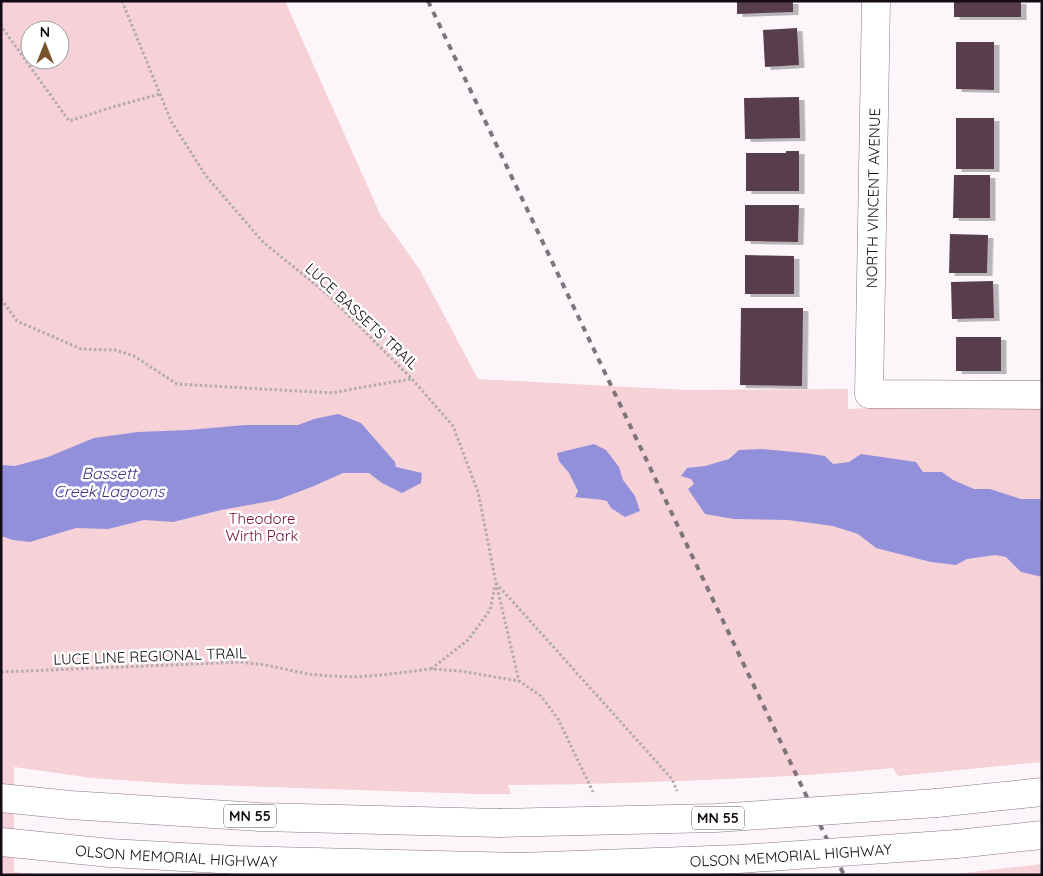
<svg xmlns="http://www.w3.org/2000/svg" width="1043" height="876" font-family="Quicksand,sans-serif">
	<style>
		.green { fill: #f6d1d7; fill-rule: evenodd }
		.water { fill: #9390db }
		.building { fill: #593c4b; filter: url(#shadow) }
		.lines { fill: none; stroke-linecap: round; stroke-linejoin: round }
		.minor-casing { stroke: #8b738b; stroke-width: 29 }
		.major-casing { stroke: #8b738b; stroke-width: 29 }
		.path { stroke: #b2abb1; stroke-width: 3; stroke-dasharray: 2.5 2.5; stroke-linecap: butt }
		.minor { stroke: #fff; stroke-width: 28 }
		.major { stroke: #fff; stroke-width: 28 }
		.rail { stroke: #7c757c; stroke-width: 4; stroke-dasharray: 6 6; stroke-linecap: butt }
		.major-bridge-casing { stroke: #8b738b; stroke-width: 29; stroke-linecap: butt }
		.major-bridge { stroke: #fff; stroke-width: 28 }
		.labels { text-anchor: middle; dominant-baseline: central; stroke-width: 5; stroke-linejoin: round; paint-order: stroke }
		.shield { fill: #fff; stroke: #5a545a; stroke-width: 1 }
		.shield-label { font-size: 14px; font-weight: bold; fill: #140b14 }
		.street-label { font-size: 15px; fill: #140b14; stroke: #fff }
		.park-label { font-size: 15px; fill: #770d33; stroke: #fff }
		.water-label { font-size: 16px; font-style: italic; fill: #41348b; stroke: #fff }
	</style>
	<defs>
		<filter id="shadow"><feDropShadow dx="5.5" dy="3" stdDeviation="0" flood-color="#0004"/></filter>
	</defs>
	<rect width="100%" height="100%" fill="#fcf6fb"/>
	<g class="green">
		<path d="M1,1H285L380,214L420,270L478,379L686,390L848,389V409L883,407L1042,404V762L898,776L893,768C802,777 711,780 619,783C582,784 545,785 508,785L511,794H477L179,784L92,778L14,767V872L41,875H1ZM30,30H60V60H30Z"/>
		<polygon points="1042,864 1042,875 947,875"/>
	</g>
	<g class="water">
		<polygon points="338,414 361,423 395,462 396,467 422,473 421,483 402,493 382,483 369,473 343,473 314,486 277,500 221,510 173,522 144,520 108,529 76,528 30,542 13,540 1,536 1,465 15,466 48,457 94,438 138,432 188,430 245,425 298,425 314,419"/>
		<path d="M594,444L606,450L619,467L623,480L635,496L640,511L625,517L611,508L607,501C596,498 586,499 575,497L578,491L569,473L559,461L557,453Z"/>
		<polygon points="762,449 805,453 825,456 833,464 849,462 861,454 916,462 923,472 942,472 953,480 974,489 990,489 1021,499 1042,499 1042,577 1021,572 1006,557 995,555 967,559 956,565 931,562 876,548 858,534 833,526 788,520 734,519 705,514 688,489 694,484 691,479 681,476 687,468 705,466 729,459 739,450"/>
	</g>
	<g class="building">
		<polygon points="737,1 793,1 793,12 737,14"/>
		<rect x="954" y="1" width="67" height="16"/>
		<polygon points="797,28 799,65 765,67 763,30"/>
		<polygon points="956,42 994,42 994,90 956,89"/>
		<polygon points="799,97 800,138 745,139 744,98"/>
		<rect x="956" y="118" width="38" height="51"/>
		<polygon points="786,151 799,151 799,191 746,191 746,153 786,153"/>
		<polygon points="954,175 990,175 990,218 953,218"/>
		<polygon points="745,205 799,205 798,242 745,241"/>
		<polygon points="950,234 988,235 987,273 949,273"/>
		<polygon points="745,255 794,256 794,294 745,294"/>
		<polygon points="993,281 994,318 952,319 951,282"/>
		<polygon points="741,308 803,308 802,386 740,385"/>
		<rect x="956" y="337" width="45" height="34"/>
	</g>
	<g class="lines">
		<g class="minor-casing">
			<polyline id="minor" points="876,1 869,394 1042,395"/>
		</g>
		<g class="major-casing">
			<g id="major">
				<polyline points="1,798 70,805 260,817 499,823"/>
				<polyline points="937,803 1042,792"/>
				<path id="s1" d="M1,842L110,853L237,860L519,867"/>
				<polyline points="957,844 1042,835"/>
			</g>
		</g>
		<g class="path">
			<polyline points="122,1 171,121 206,176 263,242 327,294 412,379 453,426 478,492 496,583 519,681"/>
			<polyline points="1,24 4,30 69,121 116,106 160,94"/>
			<polyline points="1,299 17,321 81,349 115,350 134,356 177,384 333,393 358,388 411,379"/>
			<polyline points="496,583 672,779 677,791"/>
			<polyline points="431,669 468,640 490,610 495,586"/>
			<polyline points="1,672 240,662 266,665 308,674 330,676 354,677 383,675 430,669 460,671 519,681 541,696 558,719 593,792"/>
		</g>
		<use href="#minor" class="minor"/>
		<use href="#major" class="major"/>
		<polyline class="rail" points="428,1 844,875"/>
		<g class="major-bridge-casing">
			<g id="major-bridge">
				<polyline points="499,823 716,818 937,803"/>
				<path id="s2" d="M519,867L739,859L957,844"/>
			</g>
		</g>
		<use href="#major-bridge" class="major-bridge"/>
	</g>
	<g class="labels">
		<g class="shield">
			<rect x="224" y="804.5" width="52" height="23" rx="4"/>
			<rect x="692" y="806.5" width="52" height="23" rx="4"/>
		</g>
		<g class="shield-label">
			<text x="250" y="816">MN 55</text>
			<text x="718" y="818">MN 55</text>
		</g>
		<g class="street-label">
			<text transform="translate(873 198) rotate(-89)">NORTH VINCENT AVENUE</text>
			<text transform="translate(362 316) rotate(43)">LUCE BASSETS TRAIL</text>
			<text transform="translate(150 656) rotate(-2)">LUCE LINE REGIONAL TRAIL</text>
			<text stroke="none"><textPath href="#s1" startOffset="176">OLSON MEMORIAL HIGHWAY</textPath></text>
			<text stroke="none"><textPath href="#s2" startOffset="272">OLSON MEMORIAL HIGHWAY</textPath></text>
		</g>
		<g class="park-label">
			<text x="262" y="518">Theodore<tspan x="262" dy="17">Wirth Park</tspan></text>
		</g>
		<g class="water-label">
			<text x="109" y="473">Bassett<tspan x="109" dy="18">Creek Lagoons</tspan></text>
		</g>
	</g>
	<rect width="1043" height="876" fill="none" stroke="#140b14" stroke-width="5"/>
	<g transform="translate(45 45)"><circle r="24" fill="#ffffff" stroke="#a19da1"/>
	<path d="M0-4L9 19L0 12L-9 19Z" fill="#77552d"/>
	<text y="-8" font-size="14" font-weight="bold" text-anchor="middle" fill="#140b14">N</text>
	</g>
</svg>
